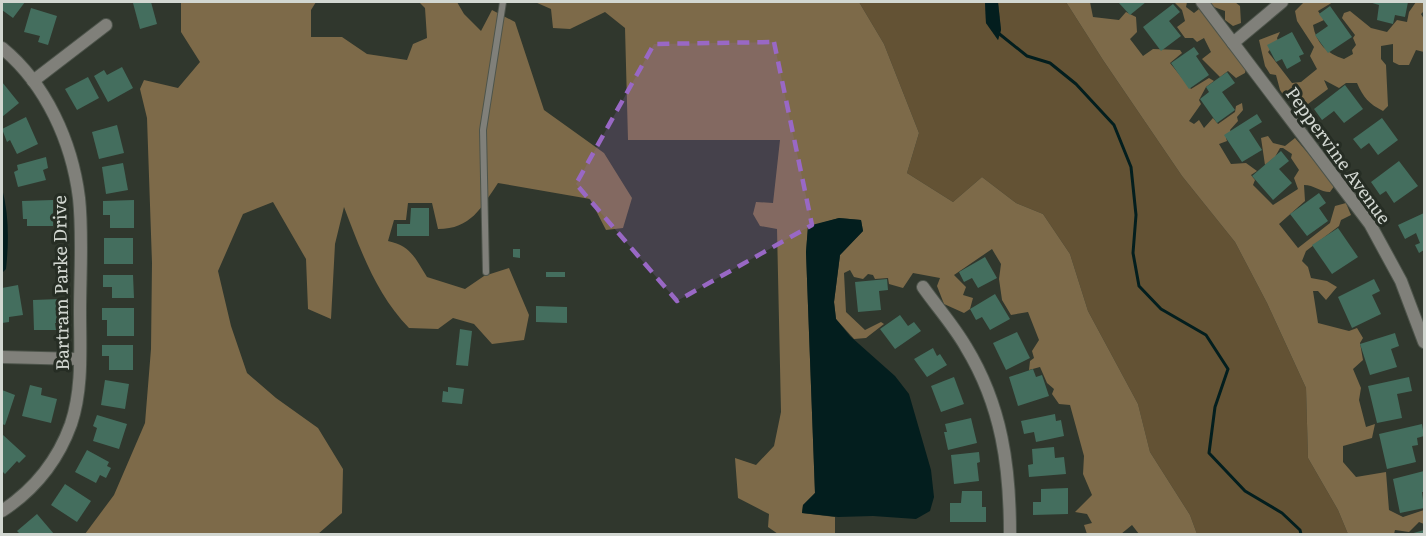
<svg xmlns="http://www.w3.org/2000/svg" width="1426" height="536" font-family="Literata,serif">
	<style>
		.green { fill: #635234 }
		.forest { fill: #7d6a49 }
		.water { fill: #031e1e }
		.lines { fill: none; stroke-linecap: round; stroke-linejoin: round }
		.stream { stroke: #031e1e; stroke-width: 3 }
		.building { fill: #446e5e }
		.lane-casing { stroke: #4d544b; stroke-width: 8 }
		.street-casing { stroke: #4d544b; stroke-width: 14 }
		.lane { stroke: #80807a; stroke-width: 6 }
		.street { stroke: #80807a; stroke-width: 12 }
		.marked { fill: #9968c5; fill-opacity: 0.2; stroke: #9968c5; stroke-width: 4.5; stroke-dasharray: 12 8; stroke-linejoin: round }
		.labels { text-anchor: middle; dominant-baseline: central; stroke-width: 6; stroke-linejoin: round; paint-order: stroke }
		.street-label { font-size: 18px; fill: #d2d7d1; stroke: #262d24 }
	</style>
	<rect width="100%" height="100%" fill="#30372d"/>
	<polygon class="green" points="859,2 985,2 986,23 998,40 1001,30 998,2 1066,2 1103,60 1182,176 1235,242 1267,303 1306,388 1308,458 1338,510 1348,534 1197,534 1190,515 1150,452 1138,404 1088,311 1070,254 1043,214 1016,203 982,177 953,202 907,173 919,133 884,44"/>
	<g class="forest">
		<path d="M181,2H316L311,10V37H342L367,54L407,60L413,44L427,38L425,8L419,2H457L464,14L481,31L492,10L515,22L544,110L604,153L632,198L623,228L606,230L590,199L498,183C481,208 471,229 438,229L432,203H408L406,220H394L388,241C411,246 415,258 427,277L465,289L484,276L509,268L529,315L524,340L492,344L474,324L453,318L438,329L409,328C376,294 361,251 344,207L335,244L331,319L308,309L306,259L273,202L243,214L218,271L231,326L247,373L276,398L318,428L343,469L342,513L318,534H85L114,495L145,423L151,349L152,263L147,118L140,89L144,80L178,88L200,62L181,32Z"/>
		<polygon points="535,2 859,2 884,44 919,133 907,173 953,202 982,177 1016,203 1043,214 1070,254 1088,311 1138,404 1150,452 1190,515 1197,534 1139,534 1132,525 1121,534 1087,534 1084,525 1092,523 1087,514 1075,512 1092,495 1083,474 1084,456 1070,405 1059,404 1052,394 1054,389 1047,383 1040,367 1029,370 1030,361 1034,358 1032,351 1039,340 1028,312 1011,315 1002,300 999,279 1001,264 992,249 954,275 966,287 963,295 973,298 970,309 964,313 944,304 937,286 940,278 913,273 903,288 889,284 888,278 875,279 873,275 868,274 863,279 854,277 850,270 844,273 846,312 865,330 881,322 884,324 866,338 854,339 836,319 834,302 840,255 863,231 861,220 839,218 808,227 806,252 815,493 803,505 802,513 835,517 835,534 778,534 768,527 769,514 738,498 735,458 756,465 774,446 781,412 777,229 760,226 753,214 756,202 773,203 780,140 628,140 625,28 605,12 570,29 553,28 551,9"/>
		<path d="M1066,2H1090L1093,17L1119,20L1126,12L1136,17L1137,32L1130,39L1143,56L1153,49L1180,50L1182,53L1170,63L1191,89L1209,78L1214,81L1206,87L1199,100L1201,104L1189,121L1194,124L1199,120L1204,128L1213,118L1218,124L1235,112L1236,106L1242,103L1243,110L1237,117L1238,121L1230,130L1232,134L1226,138L1227,141L1219,144L1231,164L1246,163L1257,171L1251,175L1255,180L1253,185L1273,205L1298,189L1294,178L1299,170L1291,158L1292,154L1283,148H1280L1275,157L1265,165L1261,138L1268,136L1273,143L1285,146L1295,138L1335,185L1330,192C1320,192 1314,185 1304,185L1305,201L1279,224L1298,248L1330,223L1335,206L1346,203L1351,215L1341,220L1339,226L1306,251L1302,261L1308,267L1311,278L1327,281L1337,287L1326,300L1318,291H1313L1318,323L1349,331L1357,328L1363,338L1360,343L1363,360L1353,369L1361,388L1359,400L1366,427L1375,424L1372,438L1343,446V462L1356,477L1386,472L1389,510L1403,517L1424,510V524L1419,522L1409,532L1395,530L1394,534H1348L1338,510L1308,458L1306,388L1267,303L1235,242L1182,176L1103,60Z"/>
		<polygon points="1174,2 1187,2 1186,7 1194,13 1199,9 1246,68 1245,73 1236,78 1228,71 1220,77 1202,59 1211,52 1204,38 1197,42 1193,38 1185,38 1177,27 1185,21 1182,10"/>
		<polygon points="1210,2 1235,2 1240,6 1241,23 1233,26 1225,20 1225,11 1214,7"/>
		<path d="M1304,2H1333L1318,11L1324,20L1313,25C1316,43 1327,54 1344,59L1353,54L1352,50L1356,45L1353,38L1355,35L1342,18L1344,13L1350,11L1371,28L1387,32L1397,20L1407,22L1409,12L1416,2H1424V11L1421,14L1424,19V52L1416,50L1409,65H1399L1393,62V44L1381,46V59L1386,65L1388,106L1383,111C1369,104 1363,97 1357,83H1346L1339,88L1324,80L1328,89L1304,107L1294,104L1293,95L1284,96L1280,90L1276,75L1270,74L1265,66L1259,40L1280,32L1277,38L1278,41L1268,52L1292,83L1301,82L1317,69L1310,56L1314,47L1297,21L1295,11Z"/>
	</g>
	<g class="water">
		<polygon points="985,2 998,2 1001,30 998,40 986,23"/>
		<path d="M2,188C9,215 9,241 6,269L2,273Z"/>
		<polygon points="839,218 861,220 863,231 840,255 834,302 836,319 850,336 895,376 909,394 931,470 934,497 930,511 916,519 873,516 838,517 802,513 803,505 815,493 806,252 808,226"/>
	</g>
	<g class="lines">
		<polyline class="stream" points="997,32 1027,56 1050,63 1076,84 1114,125 1131,167 1136,215 1133,253 1139,286 1161,309 1206,335 1228,369 1215,407 1209,453 1245,491 1282,513 1300,530 1301,534"/>
	</g>
	<g class="building">
		<polygon points="2,2 25,2 13,18 2,10"/>
		<polygon points="137,2 151,2 157,24 140,29 133,3"/>
		<polygon points="1118,2 1146,2 1130,15"/>
		<polygon points="1369,2 1408,2 1405,17 1395,15 1393,24 1377,20 1379,5"/>
		<polygon points="1173,4 1180,12 1169,21 1181,36 1161,51 1143,27"/>
		<polygon points="1330,6 1352,37 1328,53 1315,35 1328,26 1319,14"/>
		<polygon points="31,8 57,16 48,45 38,42 40,36 24,32"/>
		<polygon points="1292,32 1304,54 1299,56 1301,61 1287,69 1282,59 1276,62 1267,45"/>
		<polygon points="1194,47 1199,54 1196,56 1209,75 1189,89 1171,63"/>
		<polygon points="122,67 133,88 108,102 94,76 104,70 107,75"/>
		<polygon points="1227,72 1235,83 1222,92 1235,110 1217,123 1200,99 1209,92 1206,87"/>
		<polygon points="88,77 99,98 77,110 65,89"/>
		<polygon points="2,82 19,103 2,117"/>
		<polygon points="1345,85 1363,109 1344,123 1334,111 1322,120 1314,109"/>
		<polygon points="1257,114 1262,122 1249,130 1262,150 1242,162 1224,135"/>
		<polygon points="26,117 38,144 17,154 10,140 7,142 2,129"/>
		<polygon points="1382,118 1398,140 1378,155 1369,143 1361,149 1353,139"/>
		<polygon points="117,125 124,153 99,159 92,132"/>
		<polygon points="1281,151 1289,161 1279,169 1292,183 1273,200 1252,176"/>
		<polygon points="46,157 48,168 43,170 46,180 18,187 14,172 18,170 17,165"/>
		<polygon points="1399,161 1418,186 1394,203 1386,191 1380,195 1371,182"/>
		<polygon points="123,163 128,190 106,194 102,167"/>
		<polygon points="1319,193 1326,203 1319,208 1328,221 1307,236 1290,214"/>
		<polygon points="53,200 53,226 27,226 27,219 23,219 22,201"/>
		<polygon points="134,200 134,228 110,228 110,215 103,215 103,201"/>
		<polygon points="411,208 429,208 429,236 397,236 397,224 410,224"/>
		<polygon points="1424,213 1424,250 1419,253 1415,245 1420,243 1416,233 1405,239 1398,225"/>
		<polygon points="1338,228 1358,257 1332,274 1312,245"/>
		<rect x="104" y="238" width="29" height="26"/>
		<polygon points="513,249 520,249 520,258 513,257"/>
		<polygon points="985,257 997,278 978,288 972,278 964,282 959,272"/>
		<rect x="546" y="272" width="19" height="5"/>
		<polygon points="103,275 133,275 134,298 112,298 112,287 103,287"/>
		<polygon points="887,279 888,290 879,291 881,310 858,312 855,282"/>
		<polygon points="1374,279 1380,291 1372,295 1381,314 1352,328 1338,297"/>
		<polygon points="18,285 23,315 9,317 9,322 2,323 2,288"/>
		<polygon points="995,294 1010,319 990,330 982,317 976,320 970,309"/>
		<polygon points="60,299 61,323 55,323 56,330 34,330 33,300"/>
		<polygon points="536,306 567,307 567,323 536,322"/>
		<polygon points="102,308 134,308 134,336 107,336 107,320 102,320"/>
		<polygon points="900,315 908,326 914,322 921,331 895,349 880,329"/>
		<polygon points="460,329 472,331 468,366 456,365"/>
		<polygon points="1017,332 1030,358 1006,370 993,343"/>
		<polygon points="1395,333 1399,346 1391,349 1397,367 1370,375 1360,344"/>
		<polygon points="102,345 133,345 133,370 109,370 109,356 102,356"/>
		<polygon points="933,348 937,356 940,354 947,365 927,377 914,359"/>
		<polygon points="1033,369 1036,377 1042,375 1049,396 1018,406 1009,377"/>
		<polygon points="954,377 964,404 941,412 931,386"/>
		<polygon points="1409,377 1412,391 1397,394 1402,418 1377,423 1368,386"/>
		<polygon points="105,380 129,384 125,409 101,405"/>
		<polygon points="30,385 42,388 41,395 57,399 51,423 22,416"/>
		<polygon points="448,387 464,389 462,404 442,402 443,391 448,392"/>
		<polygon points="2,390 15,395 5,425 2,424"/>
		<polygon points="1055,414 1056,421 1061,420 1064,436 1036,442 1034,432 1024,434 1021,421"/>
		<polygon points="97,415 127,424 119,449 93,441 97,428 93,426"/>
		<polygon points="971,418 977,443 948,450 944,432 947,432 945,424"/>
		<polygon points="1422,424 1424,436 1417,438 1418,445 1412,446 1416,462 1387,469 1379,434"/>
		<polygon points="3,435 26,456 19,463 17,461 5,474 2,471"/>
		<polygon points="1054,447 1055,458 1064,457 1066,474 1029,477 1028,465 1033,464 1032,449"/>
		<polygon points="87,450 109,462 107,466 111,468 106,478 100,475 96,483 75,472"/>
		<polygon points="979,452 980,462 977,463 979,481 954,484 951,455"/>
		<polygon points="1424,471 1424,492 1422,492 1424,508 1400,513 1393,479"/>
		<polygon points="65,484 91,501 77,522 51,505"/>
		<polygon points="1068,488 1068,514 1033,515 1033,502 1041,502 1041,489"/>
		<polygon points="962,491 982,491 982,507 986,507 986,522 950,522 950,503 961,503"/>
		<polygon points="37,514 54,534 20,534 17,531"/>
		<polygon points="1424,530 1424,534 1410,534"/>
	</g>
	<g class="lines">
		<g class="lane-casing">
			<polyline id="lane" points="486,272 483,130 503,2"/>
		</g>
		<g class="street-casing">
			<g id="street">
				<polyline points="1202,2 1370,224 1401,281 1424,342"/>
				<polyline points="1233,43 1282,2"/>
				<path d="M2,48C46,84 72,142 79,198C83,235 80,274 80,311C80,349 83,388 71,424C58,460 34,490 2,511"/>
				<polyline points="33,81 106,25"/>
				<path d="M923,287C937,307 954,326 966,347C1002,406 1010,467 1010,534"/>
				<polyline points="2,357 80,359"/>
			</g>
		</g>
		<use href="#lane" class="lane"/>
		<use href="#street" class="street"/>
	</g>
	<path class="marked" d="M774,42L812,225L677,301L576,184L654,44Z"/>
	<g class="labels">
		<g class="street-label">
			<text transform="translate(1339 155) rotate(54)">Peppervine Avenue</text>
			<text transform="translate(60 283) rotate(-91)">Bartram Parke Drive</text>
		</g>
	</g>
	<rect width="1426" height="536" fill="none" stroke="#d2d7d1" stroke-width="6"/>
</svg>
